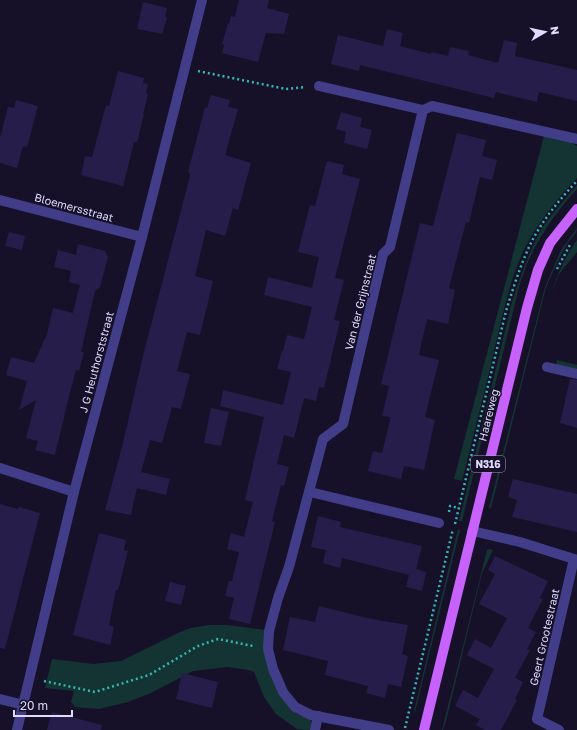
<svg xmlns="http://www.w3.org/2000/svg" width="577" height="730" font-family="'Golos Text',sans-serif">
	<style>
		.green { fill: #143333 }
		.building { fill: #271d4a }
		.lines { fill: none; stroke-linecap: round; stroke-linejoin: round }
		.path { stroke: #32bab6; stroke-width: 2.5; stroke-dasharray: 2 3; stroke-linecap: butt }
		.street { stroke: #413d88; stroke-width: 10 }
		.primary { stroke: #c762fd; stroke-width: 10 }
		.labels { text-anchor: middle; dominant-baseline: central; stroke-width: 3; stroke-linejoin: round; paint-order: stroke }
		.shield { fill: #161129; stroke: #a39ebe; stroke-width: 1 }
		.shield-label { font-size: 10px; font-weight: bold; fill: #dfdafe }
		.street-label { font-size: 11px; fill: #dfdafe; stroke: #161129 }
	</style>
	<rect width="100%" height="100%" fill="#161129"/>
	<g class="green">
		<path d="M544,136L572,143L577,146V178C556,200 540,220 526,246C509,279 503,316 494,351C484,394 473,438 462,481L454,479Z"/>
		<path d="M577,185V189C559,209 544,229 532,253C527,263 524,273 520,283L462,521H459L512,302C521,276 529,249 544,225C554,211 566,198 577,185Z"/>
		<path d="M577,228C577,234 570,239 567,244C559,258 553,272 546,287L491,508H489L545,287L561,250Z"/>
		<path d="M577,240V252L559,274L552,293C557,274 565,257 577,240Z"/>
		<polygon points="557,360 577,365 577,371 556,366"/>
		<polygon points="458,529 460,530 415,712 414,711"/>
		<polygon points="489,549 493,550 482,573 446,721 443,730 442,730 487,550"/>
		<polygon points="209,625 227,625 266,630 264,645 267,667 278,692 296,714 310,719 313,727 312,730 297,729 276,714 264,697 254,672 248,670 227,667 193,671 151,693 128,702 99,709 75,707 71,702 74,691 45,688 52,659 94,664 121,661 180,632 191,628"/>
	</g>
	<g class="building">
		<polygon points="239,0 269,0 267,8 289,14 284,34 266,33 258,62 222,53 224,45 222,44 228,23 229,24 231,16 235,17"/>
		<polygon points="143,2 167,8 165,16 167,18 162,34 137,29"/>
		<polygon points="387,29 403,33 400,46 431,54 431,52 448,56 450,47 469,51 468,55 498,63 504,40 517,43 515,56 577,70 577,101 539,92 537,102 496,92 494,98 360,65 359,71 331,64 338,35 383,46"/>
		<polygon points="118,71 144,78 143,83 148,84 146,93 148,94 143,114 144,114 137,143 134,142 123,186 81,175 85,156 92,157 106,105 109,106"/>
		<polygon points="211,95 230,100 228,107 238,109 225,155 251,163 238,210 233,208 225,236 206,230 195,276 213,281 200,335 187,332 177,371 190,374 181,409 172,407 162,443 150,440 141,472 170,479 166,495 137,488 131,515 105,510 123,443 144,352 190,176 190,173 188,172 205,107 207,108"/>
		<polygon points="16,100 38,106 27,147 23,146 17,168 0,163 0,138 8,107 14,108"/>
		<polygon points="341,112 362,118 360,127 372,130 367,149 344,143 346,132 336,129"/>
		<polygon points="457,133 486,140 482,156 497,160 492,180 480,177 469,223 466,222 449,288 455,290 448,324 427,319 419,355 439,360 425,417 435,420 424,470 404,466 401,479 368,471 373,451 382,453 390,420 390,417 382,416 389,386 381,384 420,223 433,226"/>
		<polygon points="327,161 344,165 342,174 360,179 335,278 344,280 334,320 340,321 324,388 319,387 316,401 304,398 294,438 284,435 277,464 289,467 284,486 281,485 272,521 275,522 250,624 229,619 234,598 225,596 229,581 232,581 239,552 227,549 231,533 244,537 253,502 245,500 264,417 220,406 223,390 283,405 291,372 277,369 282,351 283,351 287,335 304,339 312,307 264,295 268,277 312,288 319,257 298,252 310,205 315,206"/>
		<polygon points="9,232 25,236 22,250 5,246"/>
		<polygon points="78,244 105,251 108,257 100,287 95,291 81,352 84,352 79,371 76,370 70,392 55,455 35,450 38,441 26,438 36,400 19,410 27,381 6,375 11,357 34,363 47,334 53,308 73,313 80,285 69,282 71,271 54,267 58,250 76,255"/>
		<polygon points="570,379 577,380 577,428 560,423"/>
		<polygon points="211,408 229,412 221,446 204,443"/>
		<polygon points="513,479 577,494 577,532 512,517 517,500 508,497"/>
		<polygon points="0,504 18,509 19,507 40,513 5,649 0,648"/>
		<polygon points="318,516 341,522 340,527 422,546 416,569 426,572 422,591 406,587 409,575 342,558 340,568 323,563 326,550 311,547"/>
		<polygon points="99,533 126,540 124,550 128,551 118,590 116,590 109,625 114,627 110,645 73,635"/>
		<polygon points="495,556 548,581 540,598 543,599 528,628 536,632 527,649 530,650 515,678 523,682 515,699 517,700 501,730 485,730 476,725 480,719 455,706 463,690 478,698 494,669 467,655 475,639 491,648 507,618 479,604 495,574 488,570"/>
		<polygon points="170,582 186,586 181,605 165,601"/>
		<polygon points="319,606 371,619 408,625 402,654 408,656 401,687 388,684 385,698 366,693 368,686 325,675 328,661 283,650 290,617 315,622"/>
		<polygon points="182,673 218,682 212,708 176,699"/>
		<polygon points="52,712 102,725 101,730 47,730"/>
	</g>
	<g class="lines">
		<g class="path">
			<polyline points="198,71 286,89 305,87"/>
			<polyline points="557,269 571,243"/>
			<polyline points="449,512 450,506 459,508"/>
			<path d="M455,524L506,311C513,289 520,266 530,245C541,222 559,200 577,181"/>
			<polyline points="44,681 95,692 149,675 198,646 218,639 253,646"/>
			<polyline points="405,728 453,529"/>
		</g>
		<g class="street">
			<polyline points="319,86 423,110"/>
			<polyline points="0,200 142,237"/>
			<polyline points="547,367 577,374"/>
			<polyline points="0,468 74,492"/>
			<polyline points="310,492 439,523"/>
			<polyline points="472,531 520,542 577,560"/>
			<polyline points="0,699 24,705"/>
			<polyline points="17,730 74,492 142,237 202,0"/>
			<polyline points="315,730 318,716"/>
			<polyline points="389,730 311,715 295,707 283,692 273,669 268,649 269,631 278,598 289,567 323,439 343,424 383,254 390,247 423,110 432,106 577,139"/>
			<polyline points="559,730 537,719 574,559"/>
		</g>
		<polyline class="primary" points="424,730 527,308 538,270 550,243 577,209"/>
	</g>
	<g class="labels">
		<rect class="shield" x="471" y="456" width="34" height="16" rx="3"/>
		<g class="shield-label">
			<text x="488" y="464">N316</text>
		</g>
		<g class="street-label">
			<text transform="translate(74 207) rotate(15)">Bloemersstraat</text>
			<text transform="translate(360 302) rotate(-76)">Van der Grijnstraat</text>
			<text transform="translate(96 362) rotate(-75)">J G Heuthorststraat</text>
			<text transform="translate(488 415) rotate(-76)">Haareweg</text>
			<text transform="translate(544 637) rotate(-77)">Geert Grootestraat</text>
		</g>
	</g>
	<g transform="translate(545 32) rotate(81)" stroke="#161129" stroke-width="3" paint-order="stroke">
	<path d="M0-3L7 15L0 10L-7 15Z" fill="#dfdafe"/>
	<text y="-6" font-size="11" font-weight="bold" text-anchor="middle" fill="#dfdafe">N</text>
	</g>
	<path d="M14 710v6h58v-6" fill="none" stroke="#dfdafe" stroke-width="2"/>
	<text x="20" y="710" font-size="12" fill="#dfdafe" stroke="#161129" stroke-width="3" paint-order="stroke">20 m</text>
</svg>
